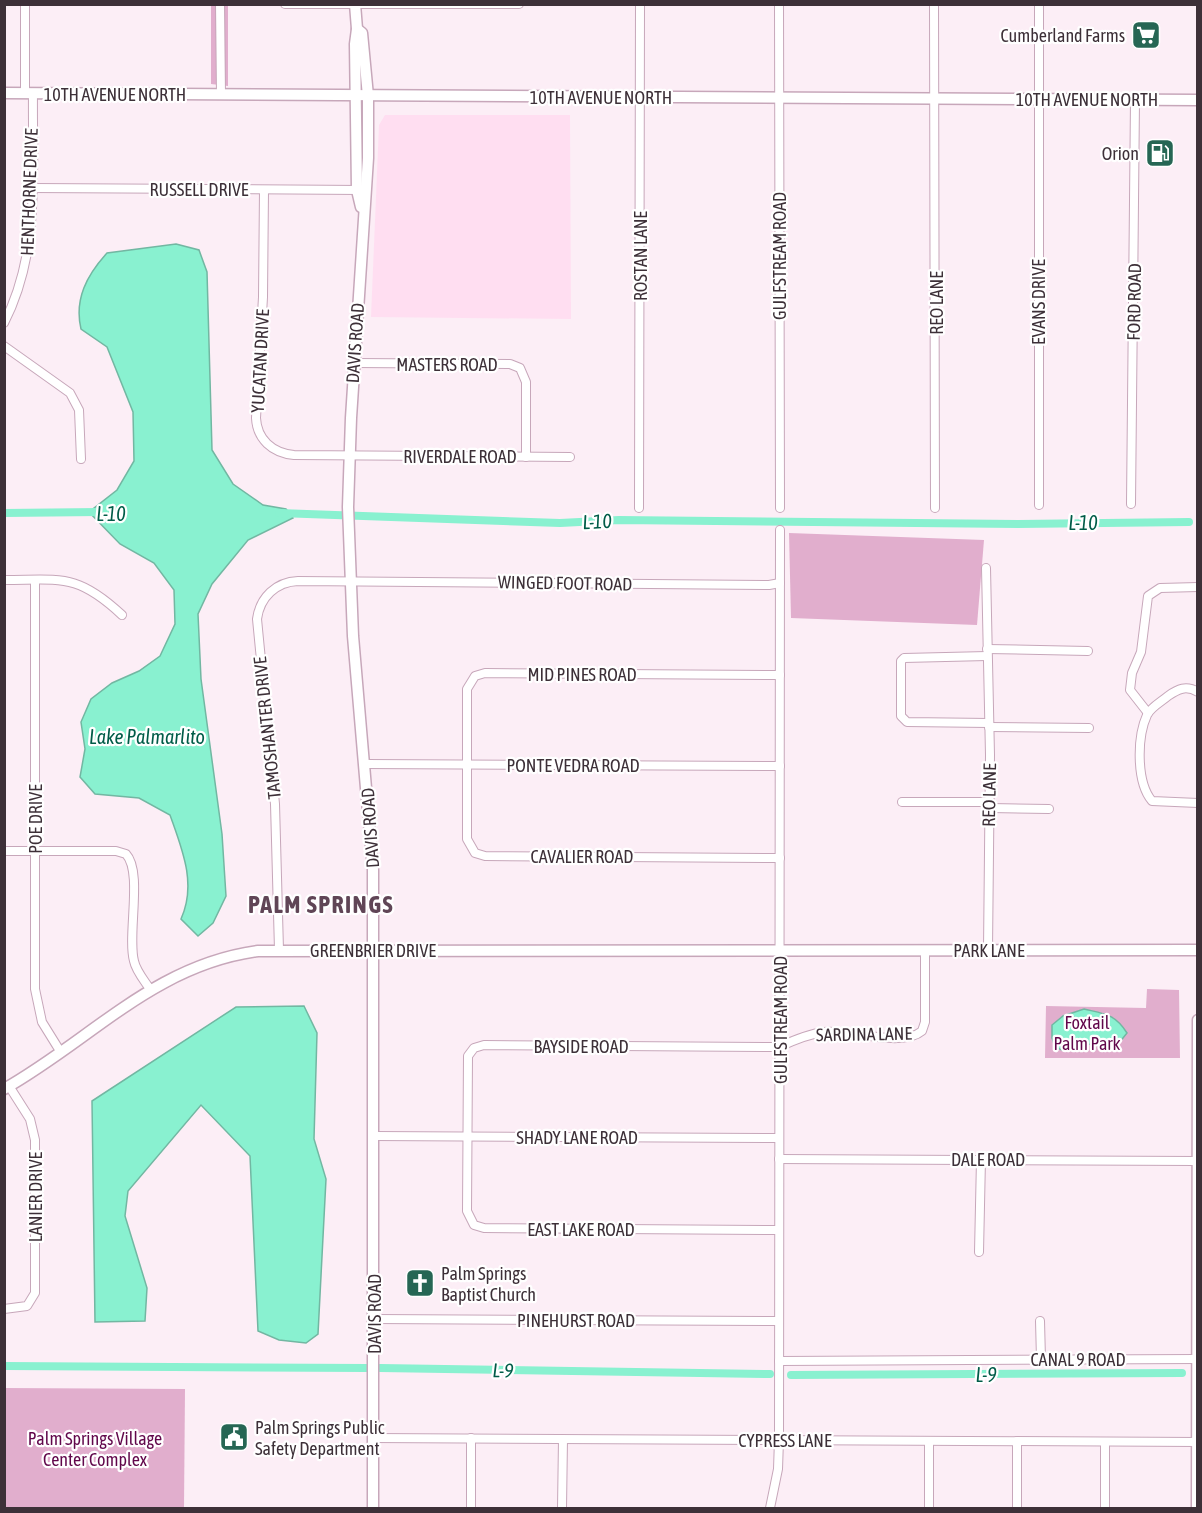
<svg xmlns="http://www.w3.org/2000/svg" width="1202" height="1513" font-family="'Asap Condensed',sans-serif">
	<style>
		.built { fill: #ffdef1 }
		.green { fill: #e1aecd }
		.water { fill: #89f1d0; stroke: #72b7a2; stroke-width: 1.5 }
		.lines { fill: none; stroke-linecap: round; stroke-linejoin: round }
		.canal { stroke: #89f1d0; stroke-width: 8 }
		.minor-casing { stroke: #c7a7ba; stroke-width: 10 }
		.tertiary-casing { stroke: #c7a7ba; stroke-width: 13 }
		.minor { stroke: #fff; stroke-width: 8 }
		.tertiary { stroke: #fff; stroke-width: 10 }
		.labels { text-anchor: middle; dominant-baseline: central; stroke-width: 4.5; stroke-linejoin: round; paint-order: stroke }
		.poi-label { font-size: 18px; fill: #3d3038; stroke: #fff; text-anchor: end }
		.street-label { font-size: 18px; fill: #3d3038; stroke: #fff }
		.park-label { font-size: 18px; fill: #61074b; stroke: #fff }
		.water-label { font-size: 20px; font-style: italic; fill: #005c48; stroke: #fff }
		.district-label { font-size: 24px; font-weight: bold; letter-spacing: 1.5px; fill: #604556; stroke: #fff }
	</style>
	<rect width="100%" height="100%" fill="#fceef6"/>
	<polygon class="built" points="385,115 570,115 571,319 371,317 379,125"/>
	<g class="green">
		<polygon points="211,5 228,5 228,86 211,84"/>
		<polygon points="789,533 984,540 977,625 791,618"/>
		<polygon points="1147,989 1179,990 1180,1058 1045,1058 1046,1006 1146,1008"/>
		<polygon points="5,1388 185,1389 184,1508 5,1508"/>
	</g>
	<g class="water">
		<path d="M176,244L199,250L207,272L212,450L233,484L263,505L286,509L293,518L248,540L212,584L198,614L201,679L222,834L226,896L213,923L198,936L181,919C197,884 182,849 170,815L139,798L95,794L80,777L85,749L81,722L91,699L112,683L139,671L160,656L175,624L174,590L154,563L120,544L89,512L117,490L134,461L133,412L107,347L81,329C74,299 87,275 107,253Z"/>
		<polygon points="304,1006 317,1033 314,1139 326,1179 318,1334 306,1343 279,1340 258,1331 250,1156 201,1105 128,1191 125,1216 147,1288 145,1321 95,1322 92,1101 236,1007"/>
		<path d="M1084,1009C1105,1014 1115,1014 1127,1033L1115,1048L1081,1043L1064,1051L1055,1047L1052,1038V1025L1063,1016Z"/>
	</g>
	<g class="lines">
		<g class="canal">
			<polyline points="4,513 99,512"/>
			<polyline points="279,513 560,523 619,520 1018,524 1189,522"/>
			<polyline points="4,1366 367,1368"/>
			<polyline points="380,1368 770,1374"/>
			<polyline points="791,1375 1182,1373"/>
		</g>
		<g class="minor-casing">
			<g id="minor">
				<polyline points="25,4 25,93"/>
				<polyline points="220,4 221,95"/>
				<polyline points="285,4 519,4"/>
				<polyline points="779,4 780,508"/>
				<polyline points="934,4 935,508"/>
				<polyline points="1039,4 1039,505"/>
				<polyline points="32,188 362,190"/>
				<path d="M264,190L263,297L256,418C257,439 272,453 294,455L570,457"/>
				<path d="M4,323C41,251 32,171 33,93"/>
				<polyline points="4,346 70,393 79,410 81,459"/>
				<polyline points="354,363 510,364 520,368 526,382 526,457"/>
				<polyline points="1131,504 1135,100"/>
				<polyline points="639,508 640,4"/>
				<polyline points="986,568 990,755 988,950"/>
				<path d="M4,580C62,580 77,573 122,615"/>
				<polyline points="35,580 35,989 42,1022 60,1051"/>
				<polyline points="987,649 1088,651"/>
				<polyline points="987,656 904,658 901,661 901,716 907,722 989,723"/>
				<path d="M1198,692C1186,685 1178,689 1168,696C1161,702 1151,707 1147,715C1137,737 1136,782 1152,801L1198,803"/>
				<polyline points="1148,713 1130,690 1132,673 1141,652 1148,596 1160,588 1198,587"/>
				<polyline points="989,727 1089,728"/>
				<polyline points="366,764 780,766"/>
				<polyline points="902,802 990,802"/>
				<polyline points="990,808 1049,809"/>
				<path d="M4,851H116L126,854C143,872 127,935 134,961C136,971 144,980 150,989"/>
				<polyline points="780,858 485,856 475,853 467,839 467,689 475,676 485,673 780,675"/>
				<path d="M279,950L275,804L257,619C260,597 276,582 298,581L769,585L780,583"/>
				<polyline points="374,1136 779,1138"/>
				<polyline points="779,1159 1197,1161"/>
				<path d="M779,1230L484,1228L474,1225L467,1211L468,1056L474,1048L484,1045L779,1047C794,1040 808,1034 824,1032C848,1029 902,1048 922,1031L925,1022V951"/>
				<polyline points="979,1252 981,1159"/>
				<polyline points="4,1309 27,1306 35,1293 35,1140 30,1119 9,1086"/>
				<polyline points="374,1319 779,1321"/>
				<polyline points="1040,1321 1041,1359"/>
				<polyline points="779,1361 1198,1359"/>
				<polyline points="373,1438 1198,1442"/>
				<polyline points="471,1508 471,1438"/>
				<polyline points="562,1508 563,1439"/>
				<polyline points="770,1508 778,1469 779,1440 780,530"/>
				<polyline points="929,1508 929,1441"/>
				<polyline points="1017,1508 1017,1441"/>
				<polyline points="1105,1508 1105,1442"/>
			</g>
		</g>
		<g class="tertiary-casing">
			<g id="tertiary">
				<polyline points="355,4 357,29 355,44 357,190 361,207"/>
				<polyline points="357,29 362,33 368,96 368,158 351,418 348,507 353,636 373,870 373,1508"/>
				<polyline points="4,93 1198,100"/>
				<path d="M4,1089C91,1040 154,965 258,951L1198,950"/>
				<polyline points="1197,1508 1198,1020"/>
			</g>
		</g>
		<use href="#minor" class="minor"/>
		<use href="#tertiary" class="tertiary"/>
	</g>
	<defs>
		<g id="supermarket-square" transform="scale(1.5)"><rect x="-9" y="-9" width="18" height="18" rx="4" fill="#266654" stroke="#fff"/><path d="M-6-5.5h2.5l.6 2H6L4.5 2H-2.5L-4.4-4H-6ZM-1.5 3.2a1.3 1.3 0 1 0 .1 0ZM3 3.2a1.3 1.3 0 1 0 .1 0Z" fill="#fff"/></g>
		<g id="fuel-square" transform="scale(1.5)"><rect x="-9" y="-9" width="18" height="18" rx="4" fill="#266654" stroke="#fff"/><path d="M-5.5-6h7V0h2V4h1.3V-2.5L3-4.5l.8-.8L6-3V5H2.5V1h-1V6h-7ZM-4.2-4.7v3.2H.2V-4.7Z" fill="#fff"/></g>
		<g id="church-square" transform="scale(1.5)"><rect x="-9" y="-9" width="18" height="18" rx="4" fill="#266654" stroke="#fff"/><path d="M-1.2-6h2.4v3.5h3.3v2.4h-3.3V6h-2.4V-.1h-3.3v-2.4h3.3Z" fill="#fff"/></g>
		<g id="civic-square" transform="scale(1.5)"><rect x="-9" y="-9" width="18" height="18" rx="4" fill="#266654" stroke="#fff"/><path d="M-.6-6.5H3V-4.5H.6V-3L4-1V1h2V6H-6V1h2V-1L-.6-3ZM-1.2 2.5V6h2.4V2.5Z" fill="#fff"/></g>
	</defs>
	<g fill-rule="evenodd">
		<use href="#supermarket-square" x="1146" y="35"/>
		<use href="#fuel-square" x="1160" y="153"/>
		<use href="#church-square" x="420" y="1283"/>
		<use href="#civic-square" x="234" y="1437"/>
	</g>
	<g class="labels">
		<g class="poi-label">
			<text x="1125" y="35">Cumberland Farms</text>
			<text x="1139" y="153">Orion</text>
			<text x="441" y="1273" text-anchor="start">Palm Springs<tspan x="441" dy="21">Baptist Church</tspan></text>
			<text x="255" y="1427" text-anchor="start">Palm Springs Public<tspan x="255" dy="21">Safety Department</tspan></text>
		</g>
		<g class="street-label">
			<text x="115" y="94">10TH AVENUE NORTH</text>
			<text x="601" y="97">10TH AVENUE NORTH</text>
			<text x="1087" y="99">10TH AVENUE NORTH</text>
			<text x="199" y="189">RUSSELL DRIVE</text>
			<text transform="translate(29 192) rotate(-88)">HENTHORNE DRIVE</text>
			<text transform="translate(640 256) rotate(-90)">ROSTAN LANE</text>
			<text transform="translate(779 256) rotate(-90)">GULFSTREAM ROAD</text>
			<text transform="translate(1038 302) rotate(-90)">EVANS DRIVE</text>
			<text transform="translate(1134 302) rotate(-89)">FORD ROAD</text>
			<text transform="translate(936 303) rotate(-90)">REO LANE</text>
			<text transform="translate(355 343) rotate(-86)">DAVIS ROAD</text>
			<text transform="translate(260 361) rotate(-87)">YUCATAN DRIVE</text>
			<text x="447" y="364">MASTERS ROAD</text>
			<text x="460" y="456">RIVERDALE ROAD</text>
			<text transform="translate(565 583) rotate(1)">WINGED FOOT ROAD</text>
			<text x="582" y="674">MID PINES ROAD</text>
			<text transform="translate(267 728) rotate(-96)">TAMOSHANTER DRIVE</text>
			<text x="573" y="765">PONTE VEDRA ROAD</text>
			<text transform="translate(989 795) rotate(-89)">REO LANE</text>
			<text transform="translate(35 819) rotate(-90)">POE DRIVE</text>
			<text transform="translate(370 828) rotate(-94)">DAVIS ROAD</text>
			<text x="582" y="856">CAVALIER ROAD</text>
			<text x="373" y="950">GREENBRIER DRIVE</text>
			<text x="989" y="950">PARK LANE</text>
			<text transform="translate(780 1020) rotate(-90)">GULFSTREAM ROAD</text>
			<text transform="translate(864 1034) rotate(-1)">SARDINA LANE</text>
			<text x="581" y="1046">BAYSIDE ROAD</text>
			<text x="577" y="1137">SHADY LANE ROAD</text>
			<text x="988" y="1159">DALE ROAD</text>
			<text transform="translate(35 1197) rotate(-90)">LANIER DRIVE</text>
			<text x="581" y="1229">EAST LAKE ROAD</text>
			<text transform="translate(374 1314) rotate(-90)">DAVIS ROAD</text>
			<text x="576" y="1320">PINEHURST ROAD</text>
			<text x="1078" y="1359">CANAL 9 ROAD</text>
			<text x="785" y="1440">CYPRESS LANE</text>
		</g>
		<g class="park-label">
			<text x="1087" y="1022">Foxtail<tspan x="1087" dy="21">Palm Park</tspan></text>
			<text x="95" y="1438">Palm Springs Village<tspan x="95" dy="21">Center Complex</tspan></text>
		</g>
		<g class="water-label">
			<text x="111" y="513">L-10</text>
			<text transform="translate(597 521) rotate(-3)">L-10</text>
			<text x="1083" y="522">L-10</text>
			<text x="147" y="736">Lake Palmarlito</text>
			<text transform="translate(503 1370) rotate(1)">L-9</text>
			<text x="986" y="1374">L-9</text>
		</g>
		<g class="district-label">
			<text x="321" y="904">PALM SPRINGS</text>
		</g>
	</g>
	<rect width="1202" height="1513" fill="none" stroke="#3d3038" stroke-width="12"/>
</svg>
